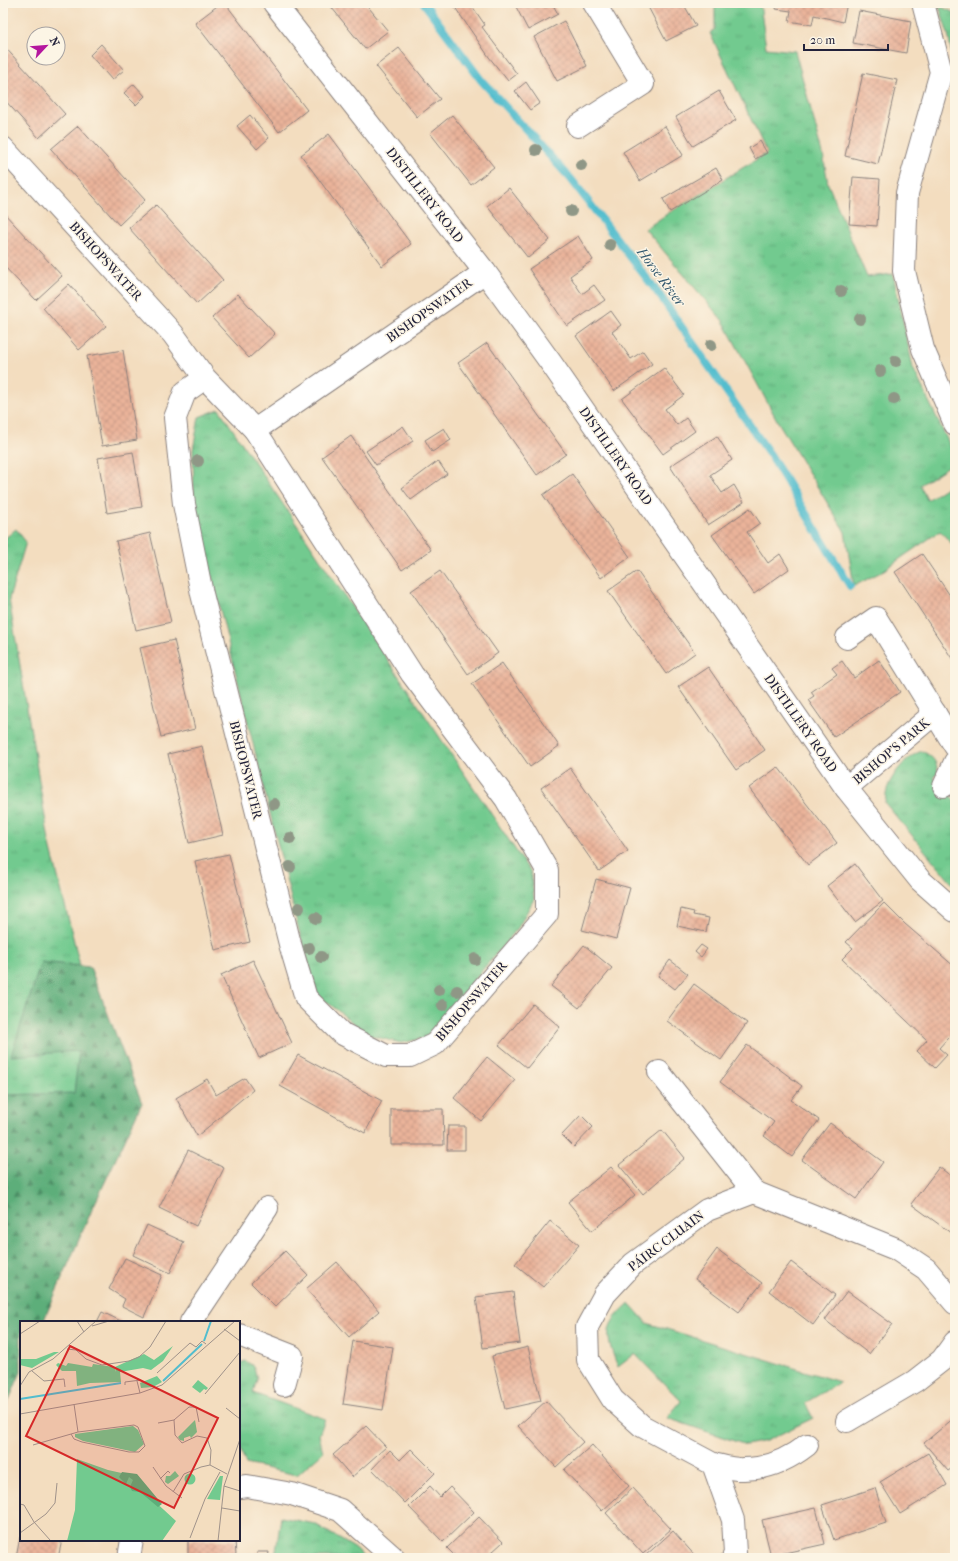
<svg xmlns="http://www.w3.org/2000/svg" width="958" height="1561" font-family="'IM FELL French Canon',serif">
	<style>
		.grass { fill: url(#grass-tufts); stroke: #4a7665 }
		.forest { fill: url(#forest-firs); stroke: #40685a }
		.lines { fill: none; stroke-linecap: round; stroke-linejoin: round }
		.stream { stroke: #52bdce; stroke-width: 8 }
		.building { fill: url(#building-cross-hatch) }
		.minor-casing { stroke: #8a807d; stroke-width: 24 }
		.secondary-casing { stroke: #8a807d; stroke-width: 24 }
		.minor { stroke: #fff; stroke-width: 22 }
		.secondary { stroke: #fff; stroke-width: 22 }
		.tree { fill: #8f9786 }
		.labels { text-anchor: middle; dominant-baseline: central; stroke-width: 3; stroke-linejoin: round; paint-order: stroke }
		.street-label { font-size: 13px; fill: #22223b; stroke: #fcf5e5 }
		.water-label { font-size: 14px; font-style: italic; fill: #33586e; stroke: #fcf5e5 }
		.inset-river { fill: none; stroke: #52bdce; stroke-width: 2 }
		.inset-road { fill: none; stroke: #9f928a; stroke-width: 1 }
		.view { fill: #d62828; fill-opacity: 0.15; stroke: #d62828; stroke-width: 2 }
		.inset-edge { fill: none; stroke: #22223b; stroke-width: 2 }
	</style>
	<defs>
		<pattern id="grass-tufts" width="24" height="20" patternUnits="userSpaceOnUse"><rect width="24" height="20" fill="#72ca8f"/><path d="M3 7l-1-3M5 7V3M7 7l1-3M15 17l-1-3M17 17v-4M19 17l1-3" fill="none" stroke="#62ad7c"/></pattern>
		<pattern id="forest-firs" width="22" height="20" patternUnits="userSpaceOnUse"><rect width="22" height="20" fill="#5dae7a"/><path d="M5 1l3.5 6h-7zM16 11l3.5 6h-7z" fill="#4c8d65"/></pattern>
		<pattern id="building-cross-hatch" width="8" height="8" patternUnits="userSpaceOnUse"><rect width="8" height="8" fill="#eab39a"/><path d="M0 0l8 8M0 8l8-8" fill="none" stroke="#c89a86"/></pattern>
	</defs>
	<rect width="100%" height="100%" fill="#fcf5e5"/>
	<filter id="ink" filterUnits="userSpaceOnUse"><feTurbulence type="fractalNoise" baseFrequency=".025" numOctaves="2"/><feDisplacementMap in="SourceGraphic" scale="8" xChannelSelector="R" yChannelSelector="G"/><feConvolveMatrix kernelMatrix="1 2 1 2 8 2 1 2 1" color-interpolation-filters="sRGB"/></filter>
	<filter id="wash" filterUnits="userSpaceOnUse"><feTurbulence type="fractalNoise" baseFrequency=".012" numOctaves="4" result="noise"/><feDisplacementMap in="SourceGraphic" scale="16" xChannelSelector="R" yChannelSelector="G"/><feGaussianBlur stdDeviation="0.9" result="paint"/><feColorMatrix in="noise" values="0 0 0 0 0 0 0 0 0 0 0 0 0 0 0 0 0 1.4 0 .05"/><feComposite in="paint" operator="in"/></filter>
	<g filter="url(#wash)">
		<rect width="100%" height="100%" fill="#f3ddbf"/>
		<g class="grass">
			<polygon points="715,3 760,3 766,48 795,51 823,154 828,184 867,277 893,274 913,368 955,456 955,462 920,485 927,500 955,482 955,547 940,531 881,572 854,586 845,532 778,422 723,321 645,229 670,212 767,153 710,33 715,29"/>
			<polygon points="939,6 955,13 955,52 952,55 948,34"/>
			<polygon points="219,409 531,873 534,899 518,928 425,1038 401,1043 368,1035 317,994 298,927 194,503 193,450 199,417"/>
			<polygon points="16,529 26,542 9,599 49,841 113,1098 3,1312 3,540"/>
			<path d="M922,751C933,757 936,760 938,772L934,778L955,801V887L885,803C886,797 886,789 889,784C896,770 907,756 922,751Z"/>
			<path d="M629,1303L647,1323L840,1382L805,1403L813,1418L766,1441L746,1445L667,1418L681,1401L635,1354L618,1367C614,1357 607,1341 609,1331C610,1320 622,1310 629,1303Z"/>
			<polygon points="246,1361 254,1367 257,1379 253,1393 325,1419 319,1435 323,1452 297,1475 246,1464 239,1446 239,1363"/>
			<polygon points="281,1517 315,1524 356,1549 364,1558 275,1558"/>
		</g>
		<polygon class="forest" points="41,962 90,967 142,1103 91,1212 43,1322 21,1322 21,1372 3,1414 3,1095 74,1093 79,1051 11,1056"/>
		<g class="lines">
			<polyline class="stream" points="424,3 481,80 571,179 661,297 771,456 850,586"/>
		</g>
		<g id="blocks">
			<g class="building">
				<polygon points="221,3 225,3 307,110 279,132 195,23"/>
				<polygon points="328,3 365,3 388,31 365,49"/>
				<polygon points="452,3 470,3 485,25 482,27 517,74 508,81 489,57"/>
				<polygon points="514,3 552,3 558,14 528,30"/>
				<polygon points="646,3 683,3 696,26 666,41"/>
				<polygon points="777,3 847,3 843,22 814,15 812,25 789,21 791,11 776,9"/>
				<polygon points="859,11 911,21 906,53 853,43"/>
				<polygon points="564,21 587,66 557,81 534,37"/>
				<polygon points="101,44 124,70 112,80 90,55"/>
				<polygon points="3,45 65,114 39,138 3,98"/>
				<polygon points="399,48 440,99 417,117 376,66"/>
				<polygon points="863,73 897,80 878,164 845,156"/>
				<polygon points="526,82 540,103 530,110 515,91"/>
				<polygon points="134,84 145,96 136,105 124,93"/>
				<polygon points="719,91 736,120 693,146 676,117"/>
				<polygon points="250,115 269,138 257,149 237,126"/>
				<polygon points="452,115 494,167 471,185 430,133"/>
				<polygon points="78,126 145,200 119,225 51,149"/>
				<polygon points="665,126 683,155 640,181 623,152"/>
				<polygon points="329,134 411,244 382,266 301,155"/>
				<polygon points="760,141 767,153 755,159 749,148"/>
				<polygon points="716,168 723,180 670,212 663,199"/>
				<polygon points="853,177 880,179 877,226 849,224"/>
				<polygon points="509,188 550,240 528,258 487,206"/>
				<polygon points="156,205 223,280 197,304 129,228"/>
				<polygon points="3,212 62,276 36,300 3,265"/>
				<polygon points="578,236 593,260 570,276 582,294 594,285 605,300 567,326 529,269"/>
				<polygon points="69,284 106,326 79,350 43,308"/>
				<polygon points="238,294 275,334 249,358 212,318"/>
				<polygon points="611,311 621,325 612,332 631,359 643,351 652,364 614,391 576,336"/>
				<polygon points="487,343 566,454 537,475 458,363"/>
				<polygon points="123,350 137,440 102,446 87,356"/>
				<polygon points="664,368 684,395 665,409 677,425 686,418 695,431 663,454 622,399"/>
				<polygon points="403,426 413,441 376,465 366,451"/>
				<polygon points="444,428 451,440 432,452 425,440"/>
				<polygon points="351,436 431,550 402,570 322,457"/>
				<polygon points="717,436 732,460 710,475 722,493 734,485 744,502 708,525 670,466"/>
				<polygon points="133,452 142,507 107,513 98,458"/>
				<polygon points="438,461 447,474 411,500 402,488"/>
				<polygon points="572,474 630,557 601,578 543,495"/>
				<polygon points="750,508 760,523 747,532 768,563 780,554 789,569 754,594 712,535"/>
				<polygon points="150,533 171,622 136,630 116,541"/>
				<polygon points="922,554 955,603 955,658 953,660 895,572"/>
				<polygon points="440,571 498,653 468,674 411,591"/>
				<polygon points="637,571 695,653 666,674 608,591"/>
				<polygon points="174,640 195,729 161,737 140,648"/>
				<polygon points="879,660 900,692 834,737 808,700 814,696 811,692 837,674 832,668 842,661 854,678"/>
				<polygon points="502,663 559,746 530,767 472,684"/>
				<polygon points="708,667 765,750 736,770 678,687"/>
				<polygon points="202,746 223,835 189,843 168,754"/>
				<polygon points="778,767 837,843 808,865 749,788"/>
				<polygon points="570,768 628,851 599,871 541,788"/>
				<polygon points="229,854 250,942 215,950 195,861"/>
				<polygon points="855,864 883,901 855,922 827,886"/>
				<polygon points="596,879 630,888 616,939 582,930"/>
				<polygon points="884,903 905,924 955,967 955,1030 939,1048 947,1055 935,1068 917,1051 927,1040 842,959 853,948 846,942"/>
				<polygon points="681,909 694,912 693,915 709,918 706,932 677,926"/>
				<polygon points="584,945 612,968 579,1008 551,986"/>
				<polygon points="701,945 707,949 701,957 695,952"/>
				<polygon points="253,960 292,1043 259,1058 221,975"/>
				<polygon points="670,960 688,974 675,989 658,976"/>
				<polygon points="694,984 747,1023 721,1060 667,1021"/>
				<polygon points="533,1004 560,1027 527,1068 499,1045"/>
				<polygon points="747,1045 802,1086 791,1100 819,1120 792,1157 764,1136 774,1122 720,1082"/>
				<polygon points="298,1055 382,1101 365,1133 280,1086"/>
				<polygon points="487,1057 515,1080 481,1121 454,1098"/>
				<polygon points="245,1078 253,1090 197,1136 176,1098 207,1079 216,1095"/>
				<polygon points="391,1109 443,1109 444,1145 391,1145"/>
				<polygon points="581,1115 593,1127 574,1147 562,1135"/>
				<polygon points="830,1123 883,1162 856,1199 802,1160"/>
				<polygon points="448,1126 465,1126 465,1150 447,1150"/>
				<polygon points="662,1130 685,1158 643,1194 619,1165"/>
				<polygon points="188,1150 224,1168 196,1226 159,1208"/>
				<polygon points="611,1167 635,1195 592,1231 568,1202"/>
				<polygon points="939,1167 955,1179 955,1236 911,1204"/>
				<polygon points="550,1221 579,1245 543,1287 515,1264"/>
				<polygon points="147,1225 184,1242 170,1273 133,1255"/>
				<polygon points="717,1249 762,1283 739,1312 695,1279"/>
				<polygon points="285,1251 308,1275 275,1307 251,1283"/>
				<polygon points="125,1258 162,1275 144,1317 122,1306 125,1299 109,1289"/>
				<polygon points="337,1262 379,1311 349,1337 306,1289"/>
				<polygon points="791,1262 835,1295 813,1325 769,1291"/>
				<polygon points="847,1291 892,1324 869,1354 825,1320"/>
				<polygon points="513,1292 520,1343 483,1348 476,1297"/>
				<polygon points="102,1312 123,1322 97,1322"/>
				<polygon points="353,1341 393,1347 383,1410 343,1404"/>
				<polygon points="528,1347 541,1401 505,1409 492,1356"/>
				<polygon points="546,1401 583,1442 556,1467 518,1426"/>
				<polygon points="955,1417 955,1466 948,1471 924,1443"/>
				<polygon points="366,1426 386,1447 352,1477 333,1455"/>
				<polygon points="592,1445 629,1486 602,1511 564,1470"/>
				<polygon points="411,1449 435,1473 405,1503 372,1469 390,1450 400,1460"/>
				<polygon points="928,1453 947,1485 900,1514 880,1482"/>
				<polygon points="430,1486 440,1497 450,1487 474,1512 443,1542 409,1507"/>
				<polygon points="633,1488 671,1529 643,1554 606,1513"/>
				<polygon points="875,1488 886,1523 834,1540 822,1505"/>
				<polygon points="816,1508 825,1544 771,1556 762,1520"/>
				<polygon points="479,1517 503,1542 491,1553 495,1558 457,1558 447,1548"/>
				<polygon points="673,1531 697,1558 647,1558 645,1556"/>
				<polygon points="20,1537 21,1540 62,1540 58,1558 16,1558"/>
				<polygon points="188,1540 235,1540 236,1556 188,1558"/>
				<polygon points="257,1552 269,1552 268,1558 257,1558"/>
			</g>
		</g>
	</g>
	<g filter="url(#ink)">
		<use href="#blocks" fill-opacity="0" stroke="#8a807d" stroke-width="1"/>
		<g class="lines">
			<g class="minor-casing">
				<g id="minor">
					<polyline points="923,3 941,72 907,193 904,271 923,349 955,424"/>
					<polyline points="578,126 643,84 594,3"/>
					<polyline points="3,148 173,334 205,378 255,430 412,674 506,799 547,870 547,914 435,1044 410,1056 386,1056 341,1033 306,998 290,944 202,594 184,504 175,418 185,392 205,378"/>
					<polyline points="255,430 485,272"/>
					<polyline points="847,638 876,618 955,746"/>
					<polyline points="944,786 955,762"/>
					<polyline points="846,788 935,713"/>
					<polyline points="659,1072 754,1192"/>
					<polyline points="191,1322 267,1208"/>
					<polyline points="239,1335 292,1356 284,1385"/>
					<polyline points="847,1421 915,1381 942,1360 955,1342"/>
					<path d="M713,1464C722,1466 734,1470 744,1469C767,1469 789,1459 807,1445"/>
					<polyline points="239,1487 247,1486 292,1494 340,1510 394,1558"/>
					<polyline points="129,1558 132,1540"/>
					<polyline points="733,1558 735,1553 733,1520 713,1464 642,1426 613,1400 588,1360 587,1327 605,1294 633,1264 707,1210 754,1192 896,1249 926,1269 955,1303"/>
				</g>
			</g>
			<g class="secondary-casing">
				<polyline id="secondary" points="274,3 485,272 551,363 846,788 920,880 955,911"/>
			</g>
			<use href="#minor" class="minor"/>
			<use href="#secondary" class="secondary"/>
		</g>
		<g class="tree">
			<circle cx="536" cy="150" r="6"/>
			<circle cx="581" cy="165" r="6"/>
			<circle cx="571" cy="211" r="6"/>
			<circle cx="610" cy="245" r="6"/>
			<circle cx="841" cy="291" r="6"/>
			<circle cx="860" cy="319" r="6"/>
			<circle cx="711" cy="345" r="6"/>
			<circle cx="896" cy="361" r="6"/>
			<circle cx="880" cy="371" r="6"/>
			<circle cx="894" cy="399" r="6"/>
			<circle cx="198" cy="461" r="6"/>
			<circle cx="274" cy="804" r="6"/>
			<circle cx="290" cy="838" r="6"/>
			<circle cx="290" cy="867" r="6"/>
			<circle cx="299" cy="908" r="6"/>
			<circle cx="316" cy="918" r="6"/>
			<circle cx="309" cy="948" r="6"/>
			<circle cx="321" cy="957" r="6"/>
			<circle cx="475" cy="959" r="6"/>
			<circle cx="439" cy="990" r="6"/>
			<circle cx="457" cy="991" r="6"/>
			<circle cx="443" cy="1005" r="6"/>
		</g>
	</g>
	<g class="labels">
		<g class="street-label">
			<text transform="translate(425 195) rotate(52)">DISTILLERY ROAD</text>
			<text transform="translate(106 261) rotate(48)">BISHOPSWATER</text>
			<text transform="translate(429 310) rotate(-35)">BISHOPSWATER</text>
			<text transform="translate(616 456) rotate(55)">DISTILLERY ROAD</text>
			<text transform="translate(801 723) rotate(55)">DISTILLERY ROAD</text>
			<text transform="translate(891 751) rotate(-40)">BISHOP'S PARK</text>
			<text transform="translate(246 770) rotate(76)">BISHOPSWATER</text>
			<text transform="translate(471 1001) rotate(-49)">BISHOPSWATER</text>
			<text transform="translate(666 1241) rotate(-37)">PÁIRC CLUAIN</text>
		</g>
		<g class="water-label">
			<text transform="translate(661 277) rotate(53)">Horse River</text>
		</g>
	</g>
	<g transform="translate(20 1321)">
		<rect width="220" height="220" fill="#f3ddbf"/>
		<path d="M153,25L143,40L131,49L123,47L100,51L101,61L70,62L57,65L56,50H42L36,44L38,42L46,45L48,42L72,46L73,43L94,46L96,51L95,46L124,33L134,39ZM34,31H39L12,47L0,44L1,38H16ZM137,55L142,61L133,66L121,67L120,62ZM178,59L188,67L186,69L184,68L180,72L172,66ZM175,99L177,111L171,117L170,115L164,117V120L160,119L158,116ZM113,105L118,109L124,123L115,131L63,120L55,116V113ZM57,138L88,149L115,155L131,177L156,200L142,220H47L55,189ZM155,150L159,155L148,163L145,161L146,155H150ZM164.5 158a5.5 5.5 0 1 1 11 0a5.5 5.5 0 1 1-11 0ZM200,155H203L200,179L187,178Z" fill="#72ca8f"/>
		<path d="M102,151L117,153L142,183L138,186L120,171L112,170L110,166L113,159L109,156L106,163L99,156Z" fill="#5dae7a"/>
		<path class="inset-river" d="M184,20L191,0M143,60L182,23M0,78L101,62"/>
		<path class="inset-road" d="M57,0L64,11M72,5L89,0M204,8L220,20M0,13L20,0M47,28L56,29L66,38L82,44L109,40L119,36L130,26L146,0M12,50L24,60L44,58L45,66M137,52L170,22L176,26L182,20L186,23M117,60L120,72M105,64V61L121,59L124,62M0,65L9,51L33,38L76,0M185,73L220,31M54,83L58,111M206,87L220,98M0,93L120,72L142,64L215,0M179,101L176,86H169L154,99L155,114L162,122L177,115L187,117L191,129L190,144M138,102L154,99M13,124L58,111L114,104L118,106L125,125L119,131H109L62,121L54,118L51,113M133,146L146,165L162,177M140,158L148,150L150,152M204,165L220,170M153,171L164,153L181,146L190,144L207,153M0,183L4,184L14,201L30,219M202,187L220,190M0,212L26,193L35,182L37,162M170,217L185,178L200,151M198,220L204,165L220,118"/>
		<path class="view" d="M50,25L198,97L154,187L6,115Z"/>
		<rect width="220" height="220" class="inset-edge"/>
	</g>
	<rect width="958" height="1561" fill="none" stroke="#fcf5e5" stroke-width="16"/>
	<g transform="translate(46 46) rotate(64)"><circle r="19" fill="#fcf5e5" stroke="#a5a1a1"/>
	<path d="M0-3L7 15L0 10L-7 15Z" fill="#b5179e"/>
	<text y="-6" font-size="11" font-weight="bold" text-anchor="middle" fill="#22223b">N</text>
	</g>
	<path d="M804 44v6h84v-6" fill="none" stroke="#22223b" stroke-width="2"/>
	<text x="810" y="44" font-size="12" fill="#22223b" stroke="#fcf5e5" stroke-width="3" paint-order="stroke">20 m</text>
</svg>
